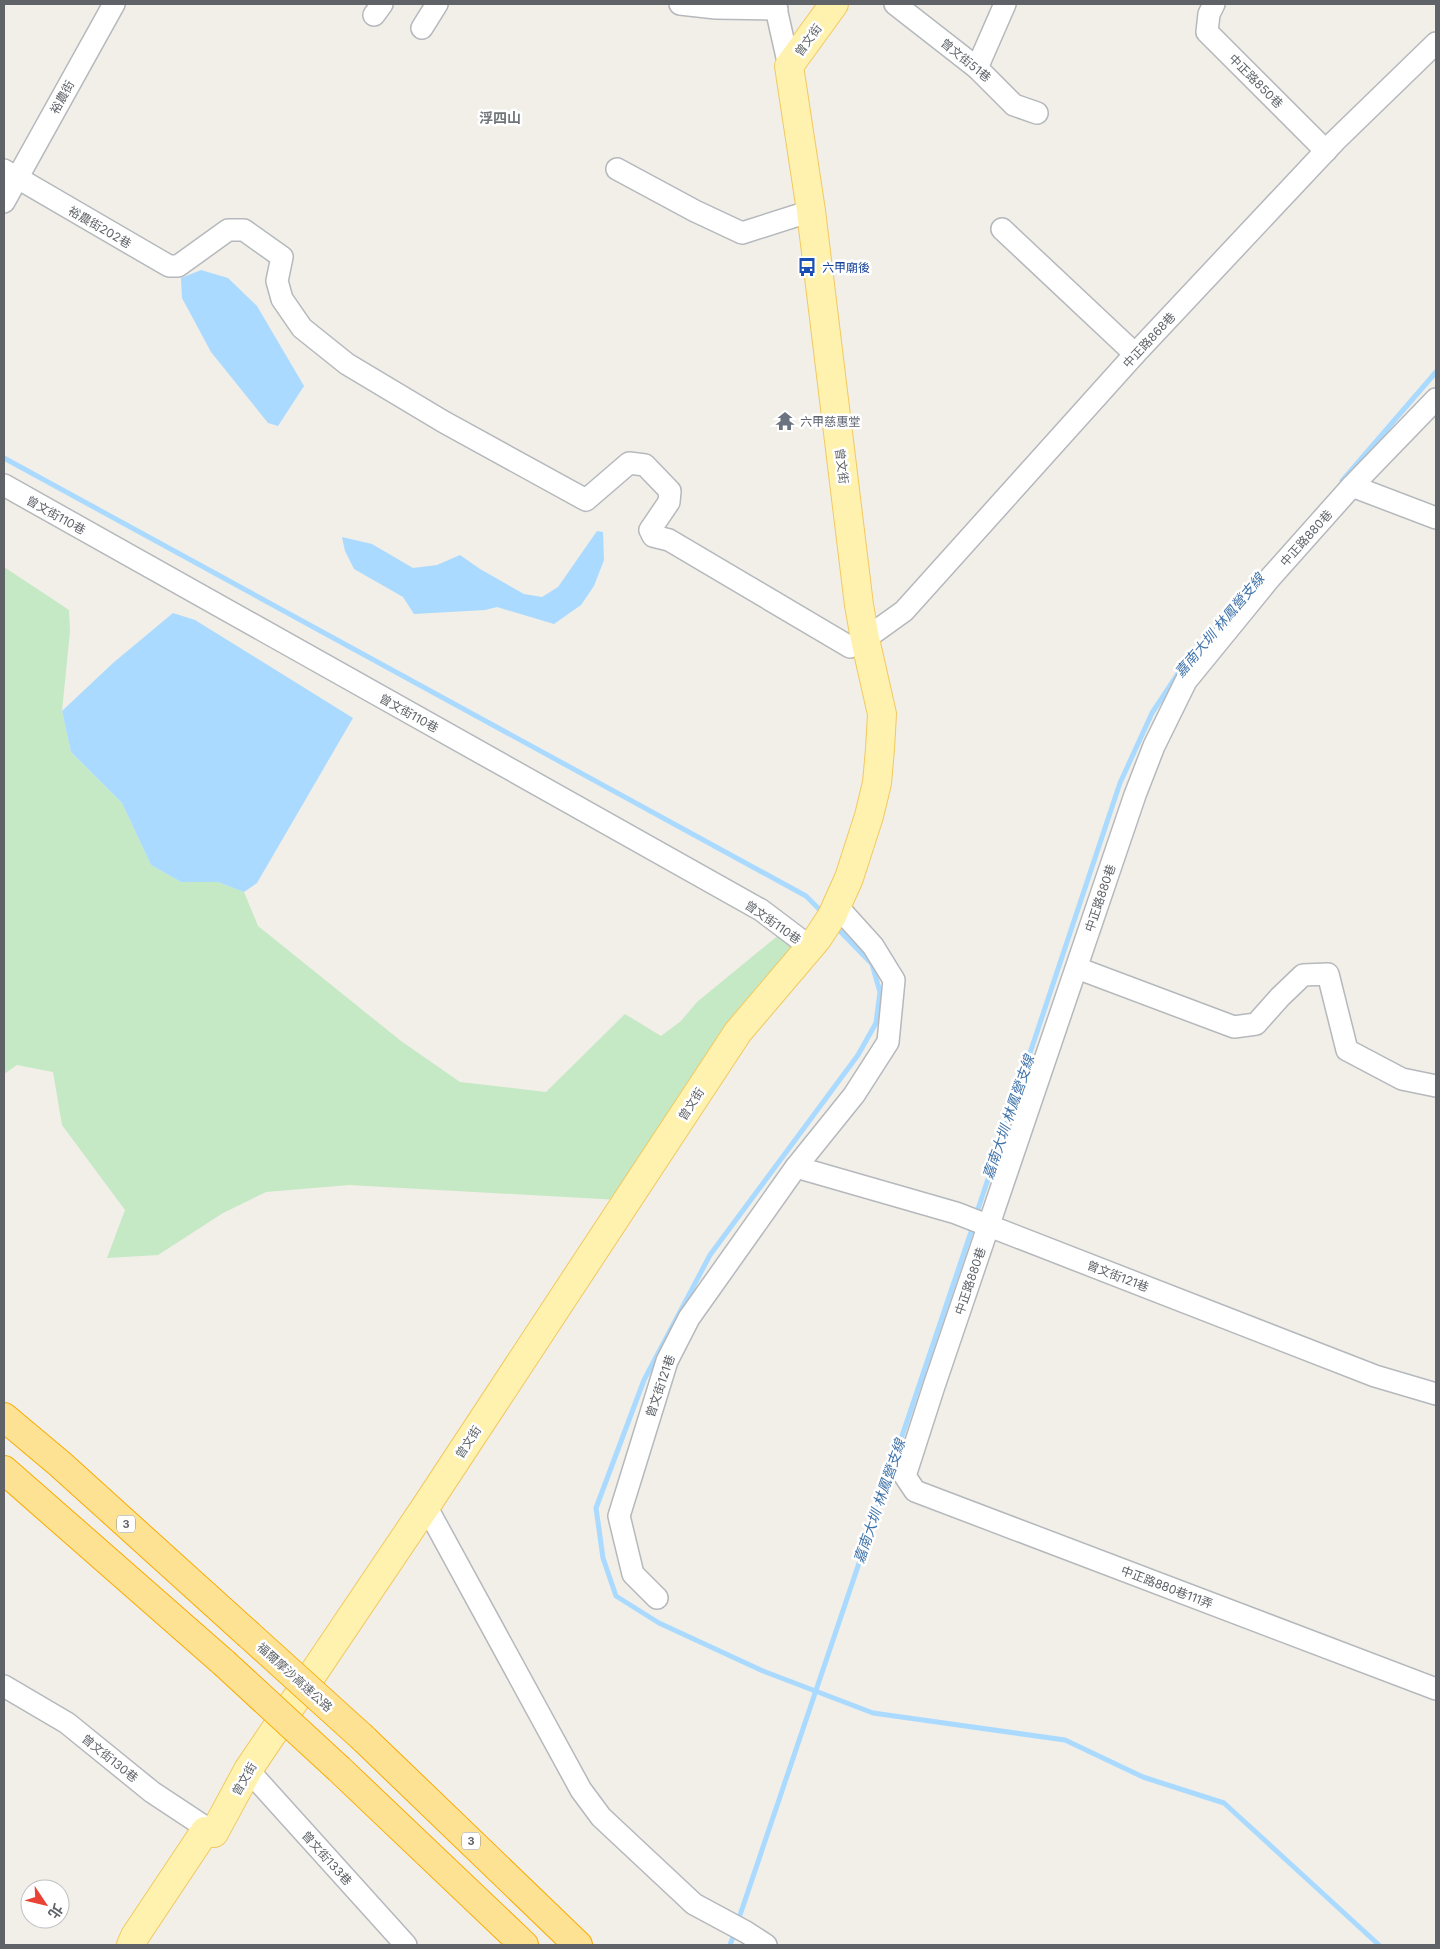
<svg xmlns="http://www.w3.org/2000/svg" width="1440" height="1949" font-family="Inter,'Noto Sans TC',sans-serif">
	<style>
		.green { fill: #c5e8c5 }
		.water { fill: #aadaff }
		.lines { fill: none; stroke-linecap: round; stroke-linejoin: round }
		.stream { stroke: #aadaff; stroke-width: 5 }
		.minor-casing { stroke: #b5b8bc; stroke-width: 24 }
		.major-casing { stroke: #f2c960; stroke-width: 30 }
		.highway-casing { stroke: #f9ab00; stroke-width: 30 }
		.minor { stroke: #fff; stroke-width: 21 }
		.major { stroke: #fff2af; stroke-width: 28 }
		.highway { stroke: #fde293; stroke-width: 28 }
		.highway-bridge-casing { stroke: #f9ab00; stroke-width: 30; stroke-linecap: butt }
		.highway-bridge { stroke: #fde293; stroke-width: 28 }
		.labels { text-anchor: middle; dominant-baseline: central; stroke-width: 5; stroke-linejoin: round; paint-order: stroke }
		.shield { fill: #fff; stroke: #8f9295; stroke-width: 1 }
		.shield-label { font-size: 11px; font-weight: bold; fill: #5f6368 }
		.street-label { font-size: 12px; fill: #5f6368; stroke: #fff }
		.transit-label { font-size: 12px; fill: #164399; stroke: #fff; text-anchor: start }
		.worship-label { font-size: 12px; fill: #5b616d; stroke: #fff; text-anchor: start }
		.neighbourhood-label { font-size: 14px; font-weight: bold; fill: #70757a; stroke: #fff }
		.water-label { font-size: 14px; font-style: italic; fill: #4174aa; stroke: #fff }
	</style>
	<rect width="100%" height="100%" fill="#f1efe8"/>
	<polygon class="green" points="4,567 69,610 70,631 62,711 71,752 122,803 151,865 181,882 218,882 244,892 258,926 401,1041 460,1082 546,1092 625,1014 661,1036 681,1021 697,1002 780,934 810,955 745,1040 637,1201 349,1185 266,1192 223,1213 158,1255 107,1258 125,1210 62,1125 53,1072 17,1065 4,1074"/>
	<g class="water">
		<polygon points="201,270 228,278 257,306 304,386 278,426 268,423 211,352 182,298 181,278"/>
		<polygon points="597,531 603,532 604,560 594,586 581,605 554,624 497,607 485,610 414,614 403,597 354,569 345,551 342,537 372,544 413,568 437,565 460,555 480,569 524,594 542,597 558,587"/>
		<polygon points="173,613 195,620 353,718 257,883 244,892 218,882 181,882 151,865 122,803 71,752 62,711 113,663"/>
	</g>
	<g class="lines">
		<g class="stream">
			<polyline points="4,458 806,896 824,914"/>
			<polyline points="1342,481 1436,372"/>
			<polyline points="835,926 872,964 880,992 876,1023 858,1055 710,1255 644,1380 596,1508 603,1558 616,1596 659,1623 763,1671 873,1713 1065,1740 1143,1777 1224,1803 1379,1945"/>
			<polyline points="976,1215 1120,783 1152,713 1187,660 1225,616"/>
			<polyline points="738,1921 973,1226"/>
			<polyline points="730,1945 735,1932"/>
		</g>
		<g class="minor-casing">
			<g id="minor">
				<polyline points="680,4 716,8 777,9"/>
				<polyline points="775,4 789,66"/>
				<polyline points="895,4 977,68 1014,105 1037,113"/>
				<polyline points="1214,4 1209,14 1207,32 1326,151"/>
				<polyline points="374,15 382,4"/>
				<polyline points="422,28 437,4"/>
				<polyline points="977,68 1005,4"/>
				<polyline points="617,169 695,211 742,233 811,211"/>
				<polyline points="4,170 169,266 178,266 228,230 244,230 282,257 277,281 282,299 302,328 347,364 444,422 586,500 629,463 645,465 670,491 669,502 650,530 653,536 669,540 850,647 865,639 904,611 1135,354 1335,141 1436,43"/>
				<polyline points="4,202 114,4"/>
				<polyline points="1002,229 1135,354"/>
				<polyline points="1436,399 1352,486 1270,578 1186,681 1154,746 1135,795 934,1386 905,1476 915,1491 1436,1689"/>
				<polyline points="4,485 761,910 810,947"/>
				<polyline points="1352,486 1436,518"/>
				<polyline points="1077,968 1234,1027 1256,1024 1280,997 1303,975 1328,974 1347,1050 1402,1079 1436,1086"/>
				<polyline points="796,1167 956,1213 1375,1376 1436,1394"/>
				<polyline points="426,1506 581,1790 601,1817 694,1904 746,1932 766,1945"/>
				<polyline points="657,1598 633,1574 619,1516 667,1361 689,1318 796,1167 854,1095 888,1042 894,980 873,946 836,905"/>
				<polyline points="4,1686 67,1723 152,1792 214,1833"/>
				<polyline points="248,1770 406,1945"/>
			</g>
		</g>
		<g class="major-casing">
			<polyline id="major" points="131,1945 135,1936 205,1831 214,1833 248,1770 426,1506 738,1032 817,939 832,916 849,878 869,816 877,783 880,749 882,714 865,639 859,605 811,211 789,66 834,4"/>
		</g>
		<g class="highway-casing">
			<g id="highway">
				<polyline points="4,1417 60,1464 247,1633"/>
				<polyline points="4,1470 224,1663"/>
				<polyline points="363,1738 578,1945"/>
				<polyline points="339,1769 524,1945"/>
			</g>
		</g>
		<use href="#minor" class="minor"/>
		<use href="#major" class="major"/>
		<use href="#highway" class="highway"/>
		<g class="highway-bridge-casing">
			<g id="highway-bridge">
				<polyline points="247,1633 363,1738"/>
				<polyline points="224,1663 339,1769"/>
			</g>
		</g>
		<use href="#highway-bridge" class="highway-bridge"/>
	</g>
	<defs>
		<g id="bus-bare" transform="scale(1.5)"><path d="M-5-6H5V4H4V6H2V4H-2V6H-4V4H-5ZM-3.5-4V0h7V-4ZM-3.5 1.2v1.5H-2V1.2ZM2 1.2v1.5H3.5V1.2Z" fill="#1a4fb4" stroke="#fff" stroke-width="2.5" paint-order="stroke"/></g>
		<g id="temple-bare" transform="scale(1.5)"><path d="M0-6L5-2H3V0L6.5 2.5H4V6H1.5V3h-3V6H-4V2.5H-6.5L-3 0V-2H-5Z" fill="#6b7280" stroke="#fff" stroke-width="2.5" paint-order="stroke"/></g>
	</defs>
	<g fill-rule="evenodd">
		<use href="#bus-bare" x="807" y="267"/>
		<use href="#temple-bare" x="785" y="421"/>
	</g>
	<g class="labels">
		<g class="shield">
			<rect x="117" y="1515.5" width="18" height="17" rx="4"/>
			<rect x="462" y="1832.5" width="18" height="17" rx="4"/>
		</g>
		<g class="shield-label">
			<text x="126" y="1524">3</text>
			<text x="471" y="1841">3</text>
		</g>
		<g class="street-label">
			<text transform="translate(808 40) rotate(-54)">曾文街</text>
			<text transform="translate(966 60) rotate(39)">曾文街51巷</text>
			<text transform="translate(1256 81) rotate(45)">中正路850巷</text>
			<text transform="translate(62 97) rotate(-61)">裕農街</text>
			<text transform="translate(100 227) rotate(30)">裕農街202巷</text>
			<text transform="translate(1149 340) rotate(-47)">中正路868巷</text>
			<text transform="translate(842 466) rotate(83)">曾文街</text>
			<text transform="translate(56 515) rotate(29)">曾文街110巷</text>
			<text transform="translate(1306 538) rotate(-48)">中正路880巷</text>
			<text transform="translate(409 713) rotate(29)">曾文街110巷</text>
			<text transform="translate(1100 898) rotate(-71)">中正路880巷</text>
			<text transform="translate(773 922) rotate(35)">曾文街110巷</text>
			<text transform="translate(691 1104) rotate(-57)">曾文街</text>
			<text transform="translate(1118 1276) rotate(21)">曾文街121巷</text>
			<text transform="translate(970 1281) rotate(-71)">中正路880巷</text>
			<text transform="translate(660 1386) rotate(-71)">曾文街121巷</text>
			<text transform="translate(468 1442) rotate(-57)">曾文街</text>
			<text transform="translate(1167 1587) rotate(21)">中正路880巷111弄</text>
			<text transform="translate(295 1677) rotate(42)">福爾摩沙高速公路</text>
			<text transform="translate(110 1758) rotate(39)">曾文街130巷</text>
			<text transform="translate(244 1779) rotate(-60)">曾文街</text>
			<text transform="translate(327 1858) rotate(48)">曾文街133巷</text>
		</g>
		<g class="transit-label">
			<text x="822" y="267">六甲廟後</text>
		</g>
		<g class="worship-label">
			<text x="800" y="421">六甲慈惠堂</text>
		</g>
		<g class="neighbourhood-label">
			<text x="500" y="117">浮四山</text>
		</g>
		<g class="water-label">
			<text transform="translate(1219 625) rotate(-50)">嘉南大圳 林鳳營支線</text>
			<text transform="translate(1008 1117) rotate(-71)">嘉南大圳 林鳳營支線</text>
			<text transform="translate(879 1501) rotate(-71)">嘉南大圳 林鳳營支線</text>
		</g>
	</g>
	<rect width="1440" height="1949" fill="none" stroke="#5f6368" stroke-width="10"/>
	<g transform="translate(45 1904) rotate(125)"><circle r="24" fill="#ffffff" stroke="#bfc1c3"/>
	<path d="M0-4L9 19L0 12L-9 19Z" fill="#ea4335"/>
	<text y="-8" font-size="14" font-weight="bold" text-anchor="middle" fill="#5f6368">北</text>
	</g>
</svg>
